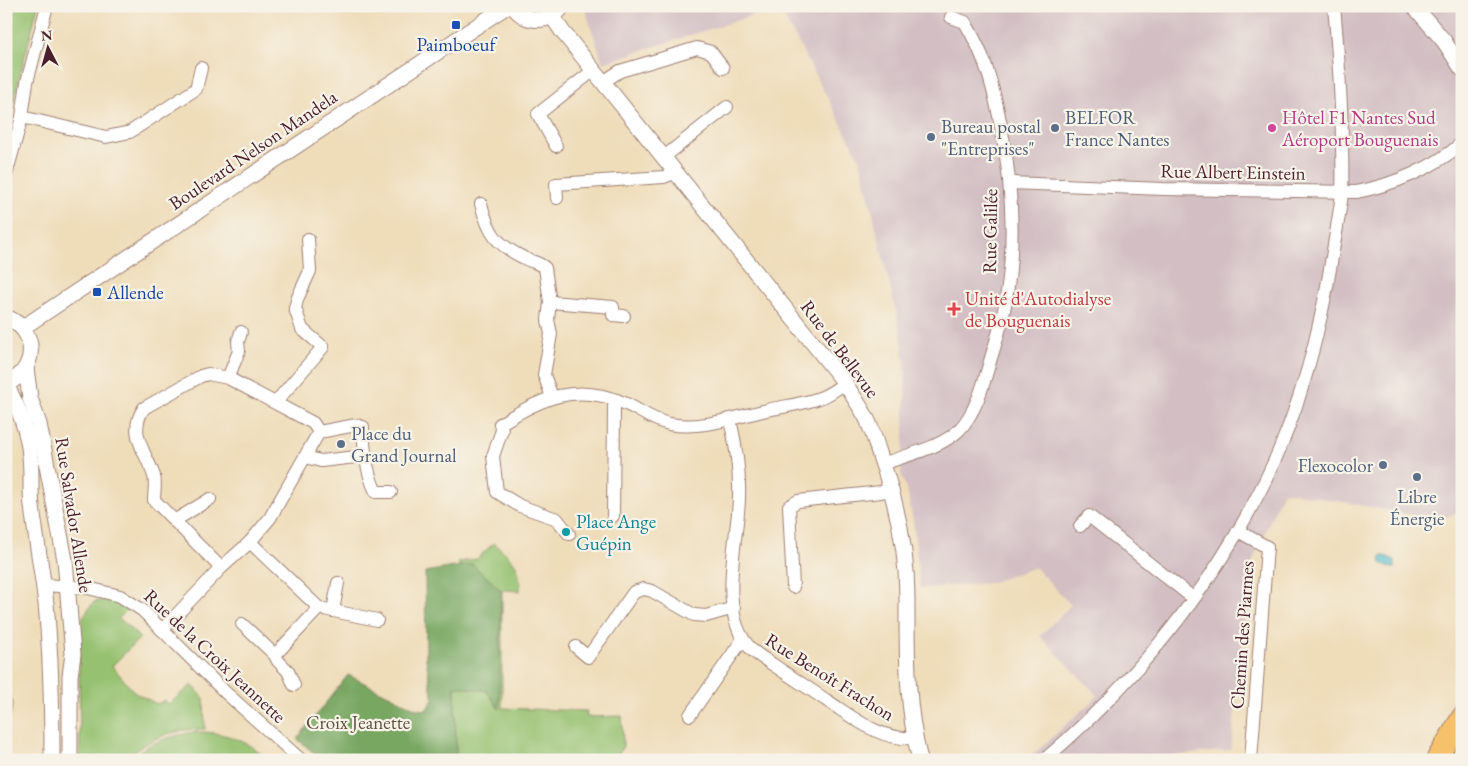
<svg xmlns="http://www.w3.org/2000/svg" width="1468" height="766" font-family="'EB Garamond',serif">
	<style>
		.industrial { fill: #d2bec3 }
		.green { fill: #95c16f; stroke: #70704d }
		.forest { fill: #78a762; stroke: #616346 }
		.water { fill: #4ebbc8; stroke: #4c6d7a }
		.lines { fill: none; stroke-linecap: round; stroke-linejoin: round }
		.minor-casing { stroke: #9c7e72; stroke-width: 14 }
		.tertiary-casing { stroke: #9c7e72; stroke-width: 17 }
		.trunk-casing { stroke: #9c7e72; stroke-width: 22 }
		.minor { stroke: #fff; stroke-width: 12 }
		.tertiary { stroke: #fff; stroke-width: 15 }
		.trunk { stroke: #f5c16b; stroke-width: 20 }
		.transit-dot { fill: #1a4fb4; stroke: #f7f3e8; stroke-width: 2 }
		.service-dot { fill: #5c6f8a; stroke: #f7f3e8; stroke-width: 2 }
		.hotel-dot { fill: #d1479c; stroke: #f7f3e8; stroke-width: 2 }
		.health-dot { fill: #e0444e; stroke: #f7f3e8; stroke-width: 2 }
		.culture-dot { fill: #0f9aa8; stroke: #f7f3e8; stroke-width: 2 }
		.labels { text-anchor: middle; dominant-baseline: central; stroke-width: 4.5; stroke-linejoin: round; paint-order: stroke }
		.transit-label { font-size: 19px; fill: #164399; stroke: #f7f3e8 }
		.service-label { font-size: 19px; fill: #4e5e75; stroke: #f7f3e8; text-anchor: start }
		.hotel-label { font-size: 19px; fill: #b23c85; stroke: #f7f3e8; text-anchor: start }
		.street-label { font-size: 19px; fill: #4a1f2b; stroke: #f7f3e8 }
		.health-label { font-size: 19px; fill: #be3a42; stroke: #f7f3e8; text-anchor: start }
		.culture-label { font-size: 19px; fill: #0d838f; stroke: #f7f3e8; text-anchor: start }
		.park-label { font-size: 19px; fill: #60503f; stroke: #f7f3e8 }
	</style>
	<rect width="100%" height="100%" fill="#f7f3e8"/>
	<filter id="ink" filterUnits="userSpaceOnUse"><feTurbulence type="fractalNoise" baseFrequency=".02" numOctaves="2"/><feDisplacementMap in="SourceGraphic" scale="10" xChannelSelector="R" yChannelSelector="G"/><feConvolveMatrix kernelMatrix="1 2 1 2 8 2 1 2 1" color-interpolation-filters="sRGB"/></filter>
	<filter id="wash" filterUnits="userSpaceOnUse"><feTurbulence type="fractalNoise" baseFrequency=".0096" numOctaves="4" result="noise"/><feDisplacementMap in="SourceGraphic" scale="20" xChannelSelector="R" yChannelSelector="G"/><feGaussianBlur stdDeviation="1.12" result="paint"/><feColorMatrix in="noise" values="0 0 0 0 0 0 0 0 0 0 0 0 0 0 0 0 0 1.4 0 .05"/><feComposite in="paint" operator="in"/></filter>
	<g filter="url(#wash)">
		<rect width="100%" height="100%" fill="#efddba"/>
		<polygon class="industrial" points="584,6 1462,6 1462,510 1440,520 1283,491 1250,567 1231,750 1150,758 1150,760 1027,760 1098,696 1040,636 1071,605 1035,567 990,583 920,588 913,520 907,491 901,475 904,433 906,372 901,333 860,159 779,7 603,63"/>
		<g class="green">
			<polygon points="6,6 38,6 6,130"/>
			<path d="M494,543C513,560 521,564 520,591L502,590V708L587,711L586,717L622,716L623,746L616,759L600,757L599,760H456L455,685L459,562L477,559Z"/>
			<path d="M108,599L120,602L128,609L119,618L140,638L112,666L135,693L157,704L165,700L169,704L192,685L204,698L205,729C177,728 145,739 126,760H80L79,630L84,615L94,602Z"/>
			<polygon points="6,686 13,703 8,723 6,725"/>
			<path d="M194,732C220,731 248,739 267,760H131C145,742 173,736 194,732Z"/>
		</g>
		<polygon class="forest" points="472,564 501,590 499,709 487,691 455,686 456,760 323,760 297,739 348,675 417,709 426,710 433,700 426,659 425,572"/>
		<polygon class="water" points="1382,556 1385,556 1395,560 1395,568 1392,568 1381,563 1380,560"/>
	</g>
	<g filter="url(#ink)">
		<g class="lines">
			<g class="minor-casing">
				<g id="minor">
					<polyline points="603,82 620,71 697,48 711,52 723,68"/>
					<polyline points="22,117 106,137 130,132 196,89 201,68"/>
					<polyline points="556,146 538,114 594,70"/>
					<polyline points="664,157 727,107"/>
					<polyline points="6,175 22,117 27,82 47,6"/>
					<path d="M1010,183L1163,189L1356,192C1393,185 1434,168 1462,143"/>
					<polyline points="557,198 556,184 664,177 676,172"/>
					<path d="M481,204C489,234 496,244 524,258C531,262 539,262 545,268L550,302L548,320L551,334L544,375L552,397"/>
					<polyline points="550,302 613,307 613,315 624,316"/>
					<polyline points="228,378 239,351 238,342 241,332"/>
					<polyline points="276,402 323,347 302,329 295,308 298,297 310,271 308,239"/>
					<path d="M730,419C736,445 740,472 739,498C738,541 716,613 751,649C757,655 765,659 772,664C790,676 808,688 826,700C853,717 880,741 914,738"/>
					<path d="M319,432L356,425L363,427C364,449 366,471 376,492H391"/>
					<polyline points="305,457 321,461 365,456"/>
					<path d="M883,464C906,455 941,448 959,430C977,411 984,382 991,358C997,339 1003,319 1006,299C1016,241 1012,183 1001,126C996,100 990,73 979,49C975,40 970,31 965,22L951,17"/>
					<polyline points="613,516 614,406 617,400"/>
					<polyline points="174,521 210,499"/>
					<polyline points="1080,526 1089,516 1193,598"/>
					<polyline points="1238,531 1267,547 1251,760"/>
					<path d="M569,534L557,519L520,506L497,492L493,456L502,430L500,424C541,398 576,382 624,403C640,410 651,420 669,424C702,430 735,417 767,410C785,406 805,404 822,397C830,394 838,388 845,383"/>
					<polyline points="250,542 319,608 275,655 278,661 288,671 294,685"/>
					<path d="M221,568L154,500C154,493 156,483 154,476C146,452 127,433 144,408L201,376L208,374L228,378L313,423L319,432"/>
					<polyline points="44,585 88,588 120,596 142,610 226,693 301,760"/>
					<polyline points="793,587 789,506 798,501 881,492 892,489"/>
					<polyline points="319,608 377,620"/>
					<polyline points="333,611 338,583"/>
					<polyline points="242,624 275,655"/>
					<polyline points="162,630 221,568 250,542 270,518 319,432"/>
					<polyline points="576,647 588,657 634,592 644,589 652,591 694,615 706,616 734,608"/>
					<polyline points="690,715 743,639"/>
					<path d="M1044,760C1135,682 1213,587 1266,479C1301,408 1321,329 1333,251C1336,232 1340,212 1342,193C1343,175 1342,156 1342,138C1341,93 1338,50 1334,6"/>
				</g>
			</g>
			<g class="tertiary-casing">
				<g id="tertiary">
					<path d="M513,6C526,24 550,24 563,6"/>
					<polyline points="1414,6 1444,41 1462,69"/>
					<path d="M552,16L562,31L845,383C852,395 861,407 867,419C873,432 877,446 881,459C897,504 907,548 907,597C907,652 906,706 920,760"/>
					<path d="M6,317C39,330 38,371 6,384"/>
					<polyline points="22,328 507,6"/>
					<polyline points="26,368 30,398 39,424 65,560 73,654 70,676 70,760"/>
					<path d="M6,385C19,408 28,430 30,456C32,473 30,490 32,506C36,539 42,571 46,604C51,656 52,707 52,760"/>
				</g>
			</g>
			<g class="trunk-casing">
				<polyline id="trunk" points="1436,760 1462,717"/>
			</g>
			<use href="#minor" class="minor"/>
			<use href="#tertiary" class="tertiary"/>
			<use href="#trunk" class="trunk"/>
		</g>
	</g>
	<g class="transit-dot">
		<rect x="451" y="20" width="10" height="10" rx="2.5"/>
		<rect x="92" y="287" width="10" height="10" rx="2.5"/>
	</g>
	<g class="service-dot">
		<circle cx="1055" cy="128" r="5"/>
		<circle cx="931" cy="137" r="5"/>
		<circle cx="341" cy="444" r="5"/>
		<circle cx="1383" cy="465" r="5"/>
		<circle cx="1417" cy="477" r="5"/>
	</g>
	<circle class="hotel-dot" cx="1272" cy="128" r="5"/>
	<path class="health-dot" d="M951.5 301.5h5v5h5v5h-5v5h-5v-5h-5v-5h5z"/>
	<circle class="culture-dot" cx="566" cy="532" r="5"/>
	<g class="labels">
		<g class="transit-label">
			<text x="456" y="44">Paimboeuf</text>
			<text x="107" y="292" text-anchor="start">Allende</text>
		</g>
		<g class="service-label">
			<text x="1065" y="117">BELFOR<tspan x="1065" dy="22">France Nantes</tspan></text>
			<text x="941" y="126">Bureau postal<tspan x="941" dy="22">"Entreprises"</tspan></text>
			<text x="351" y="433">Place du<tspan x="351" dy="22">Grand Journal</tspan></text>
			<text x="1373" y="465" text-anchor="end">Flexocolor</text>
			<text x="1417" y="496" text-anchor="middle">Libre<tspan x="1417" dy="22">Énergie</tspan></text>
		</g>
		<g class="hotel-label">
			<text x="1282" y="117">Hôtel F1 Nantes Sud<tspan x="1282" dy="22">Aéroport Bouguenais</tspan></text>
		</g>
		<g class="street-label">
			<text transform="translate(253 150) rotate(-34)">Boulevard Nelson Mandela</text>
			<text transform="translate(1233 172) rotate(1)">Rue Albert Einstein</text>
			<text transform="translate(990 231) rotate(-89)">Rue Galilée</text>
			<text transform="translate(840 349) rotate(53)">Rue de Bellevue</text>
			<text transform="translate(74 515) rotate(81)">Rue Salvador Allende</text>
			<text transform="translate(1242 635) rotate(-86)">Chemin des Piarmes</text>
			<text transform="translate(215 656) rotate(43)">Rue de la Croix Jeannette</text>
			<text transform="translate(830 677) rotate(32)">Rue Benoît Frachon</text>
		</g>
		<g class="health-label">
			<text x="965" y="298">Unité d'Autodialyse<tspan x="965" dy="22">de Bouguenais</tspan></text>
		</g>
		<g class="culture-label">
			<text x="576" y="521">Place Ange<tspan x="576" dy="22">Guépin</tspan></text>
		</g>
		<g class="park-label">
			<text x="358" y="722">Croix Jeanette</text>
		</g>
	</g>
	<rect width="1468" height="766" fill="none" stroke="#f7f3e8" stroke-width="25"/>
	<g transform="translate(48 48) rotate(354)" stroke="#f7f3e8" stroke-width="4" paint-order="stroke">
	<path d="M0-4L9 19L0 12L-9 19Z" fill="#4a1f2b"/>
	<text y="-8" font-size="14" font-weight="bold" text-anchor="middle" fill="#4a1f2b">N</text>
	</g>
</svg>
